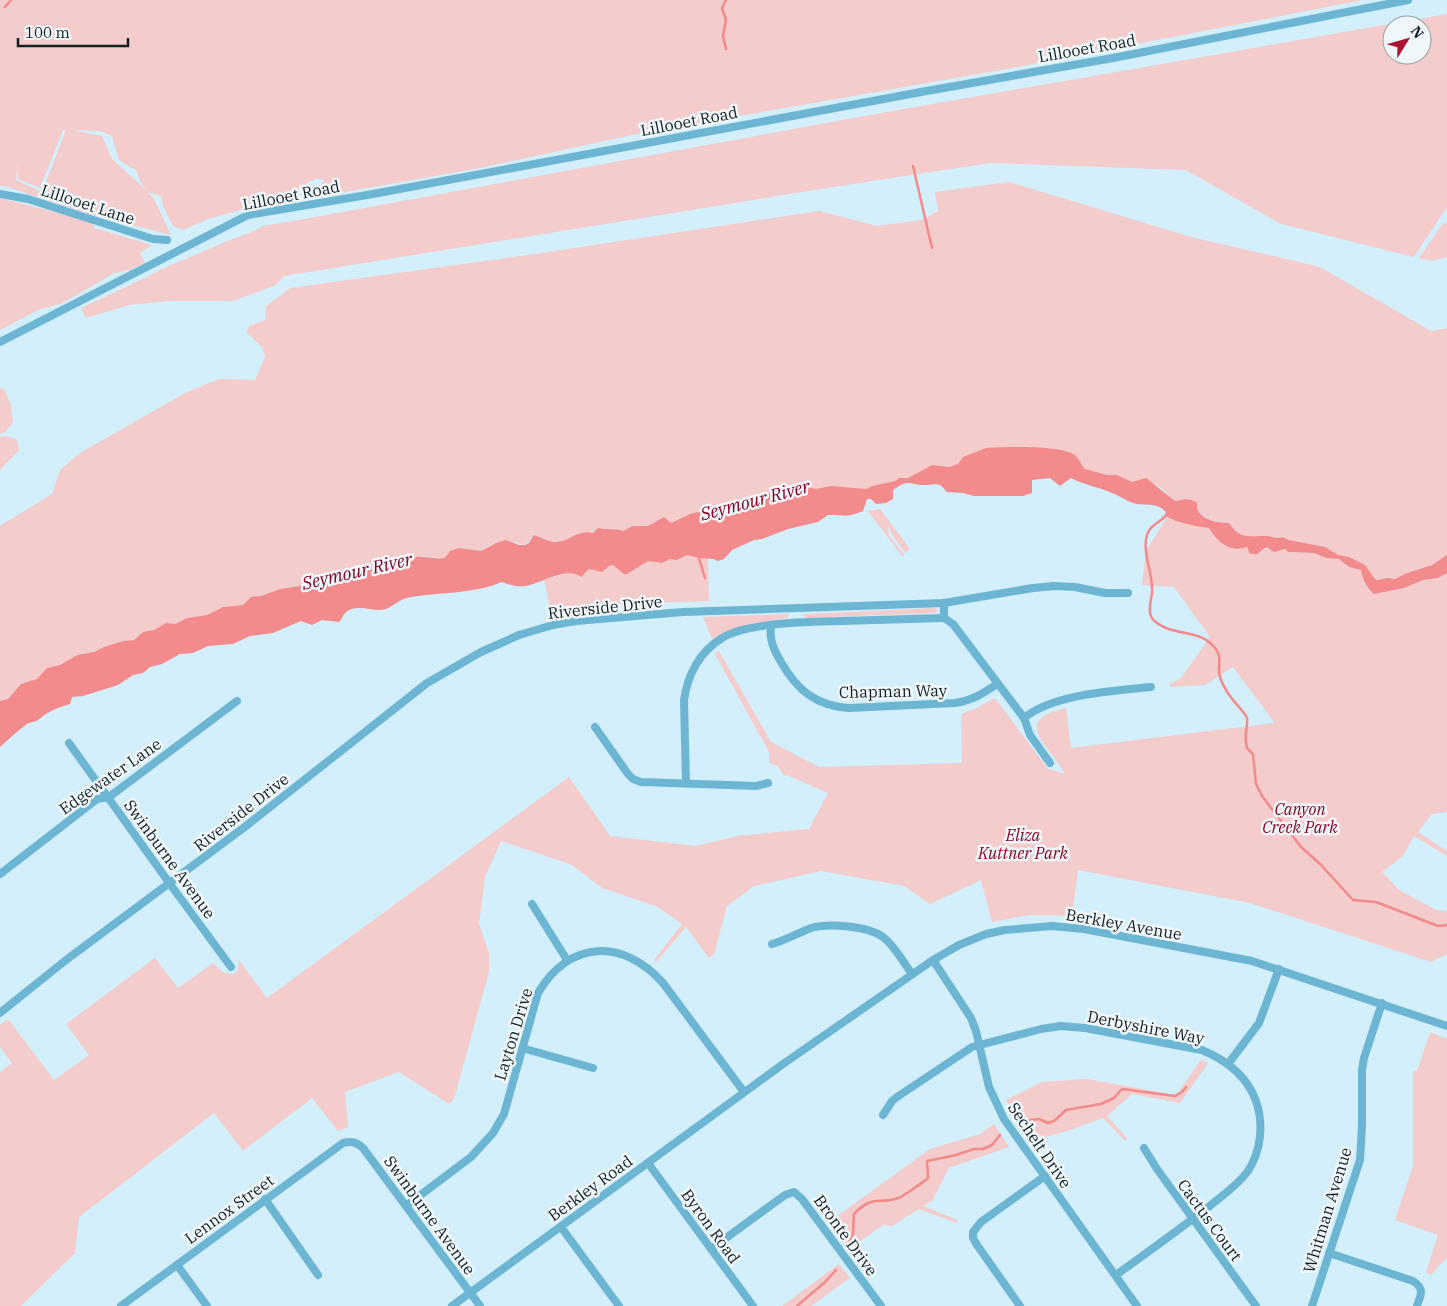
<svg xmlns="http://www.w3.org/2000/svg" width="1447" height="1306" font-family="'IBM Plex Serif',serif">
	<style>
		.green { fill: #f3cccb; fill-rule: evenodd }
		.water { fill: #f38a8c }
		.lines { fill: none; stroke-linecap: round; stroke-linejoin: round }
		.stream { stroke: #f38a8c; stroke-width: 2.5 }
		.minor { stroke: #6cb6d3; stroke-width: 8 }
		.labels { text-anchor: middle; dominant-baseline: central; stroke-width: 5; stroke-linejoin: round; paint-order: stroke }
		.street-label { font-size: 16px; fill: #111f24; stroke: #f1f8fb }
		.park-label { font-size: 16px; font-style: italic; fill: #8a0424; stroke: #f1f8fb }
		.water-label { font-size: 18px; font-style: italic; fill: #860021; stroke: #f1f8fb }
	</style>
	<rect width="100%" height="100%" fill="#d2effb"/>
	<g class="green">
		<path d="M0,0H1363L1018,67L632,135L480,168L334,194L324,192L321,184L324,181L322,179H315L303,185L297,192L281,203L248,208L208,219L183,230L173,226L163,206L161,196L148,192L154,199L171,235L88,214L5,186H0ZM63,130H66L42,192L16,180L18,160V179L40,188ZM72,130L100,131L112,136L119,160L137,171L139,179L146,190L112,159L102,136Z"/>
		<path d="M1447,14V207L1414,257L1281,224L1186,170L990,163L846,185L284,276L276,285L233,301H168L129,305L86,318L81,308L145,278L164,268L230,240L254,231L263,226L288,222L853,118ZM1392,25H1422V55H1392Z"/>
		<path d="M1009,182L1191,237L1320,267L1431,331L1447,328V555L1432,565L1407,573L1395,579L1387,578L1378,580L1375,579L1365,565L1349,557L1338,555L1324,547L1289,540L1283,537C1277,539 1274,537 1267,536C1249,535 1241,541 1229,523C1215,522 1203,520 1196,507L1179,500L1175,501L1160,487L1151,483L1132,482L1117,475H1107L1085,469L1077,457L1051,448L1030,449L963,457L958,464L949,467L932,465L908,478H899L895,481L872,486L867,489L831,486L816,489L802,486L781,494L771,492L764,498L758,497L747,502L729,504L714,513L704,514L698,512L690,514L671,523L664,518L648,526H634L623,531C616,528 607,530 598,528L593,533C576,529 569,543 554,542C547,541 540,537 534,535C523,551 521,542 507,541C499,540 487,546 481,551L459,548L445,558L440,559L423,556L413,561L404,560L397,565L383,562L371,570H361L350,575L339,574L328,579L312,580L300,586L280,589L261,596L251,597L243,605L223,607L207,615L187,618L175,624L166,623L154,630L143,632L134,640L123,641L104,647L94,652L77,655L60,665L47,668L38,679L21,684L8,699L0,701V526L52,494L60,470L80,453L187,392L219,379L255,380L265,357L262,347L247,333L249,326L265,320L266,306L290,288L535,254L819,211L877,226L922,220L938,211L935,192Z"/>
		<polygon points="0,198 94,222 94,228 152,245 140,253 145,263 129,270 114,273 63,303 38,310 0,330"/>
		<polygon points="1443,223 1447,224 1447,257 1432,261 1419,258"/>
		<polygon points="0,388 4,389 11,405 13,422 5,432 0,434"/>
		<polygon points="7,436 17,440 19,450 0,470 0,437"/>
		<polygon points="880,509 910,549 905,553 891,533 889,527 888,528 889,535 904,555 902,556 868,511"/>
		<path d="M1167,517C1173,521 1178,521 1186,522C1194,524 1200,527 1209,528C1216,542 1230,553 1246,546L1259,554L1267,547L1285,549L1294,553L1301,552L1305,553H1314L1326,558L1339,559L1349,567L1362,570C1363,580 1366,587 1374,594L1404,588L1423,580L1438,578L1447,573V812L1432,814L1418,832L1447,851V856L1414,836L1403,856L1382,872L1399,890L1436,910L1447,911V954L1431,962L1250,903L1078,870L1072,916L1029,915L992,922L981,880L930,904L904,886L821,871L754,886L727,906L714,955L709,958L686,927L656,962L654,960L682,924L658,907L602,888L572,865L501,841L485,877L479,924L489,953V972L454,1099L449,1104L399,1072L345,1092L348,1127L338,1131L312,1098L243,1151L214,1113L79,1217L75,1253L21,1306H0V1072L12,1063L0,1047V1025L8,1019L54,1080L89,1055L66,1024L155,958L178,988L213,963L224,973L234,974L238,970L239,960L267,998L569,777L610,836L695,846L737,836L809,829L828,793L787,775L784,776L778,766L769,763V752L715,654L719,651L771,742L819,767L962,763L961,714L975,709L995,698L1048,769L1065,774C1051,747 1009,721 1066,708L1071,748L1275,723L1233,667L1205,685L1170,687V684L1181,678L1210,637L1174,587L1142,585L1146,551Z"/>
		<path d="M687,555L699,558H708L709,601C657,603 603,602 551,613L544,580C556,577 570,569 581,577L589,569L614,565L624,574H627L648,561L662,563L670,559L677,560Z"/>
		<polygon points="933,608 937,609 936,613 806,618 803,615 805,614"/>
		<path d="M788,614L789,615L788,618C761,622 735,625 712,639L703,617Z"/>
		<polygon points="1430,1032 1447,1039 1447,1257 1431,1275 1426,1272 1438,1235 1395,1220 1413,1166 1413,1071 1417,1071"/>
		<polygon points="1201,1060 1208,1063 1180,1103 1132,1094 1107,1116 1127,1138 1125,1141 1103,1118 1070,1130 1032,1141 1006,1100 1042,1082 1087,1079 1176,1095"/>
		<polygon points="994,1124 1009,1147 949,1168 932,1201 923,1206 958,1220 956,1223 919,1209 892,1226 883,1225 849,1249 829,1222 930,1149 980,1134"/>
		<polygon points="839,1264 850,1278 811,1306 782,1306"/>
	</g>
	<path class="water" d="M986,448C1007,447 1056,445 1073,454C1079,457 1081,465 1085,469L1107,475H1117L1132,482L1146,478L1175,501C1183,500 1189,497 1197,503C1195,519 1217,523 1229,523C1241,541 1249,535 1267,536C1274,537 1277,539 1283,537L1289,540L1325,547L1338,555L1349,557L1365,565L1375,579L1378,580L1387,578L1395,579L1407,573L1432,565L1447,555V573L1438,578L1423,580L1404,588L1374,594C1366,587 1363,580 1361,570L1349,567L1339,559L1326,558L1314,553L1288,552L1285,549L1274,552L1267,547C1258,551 1261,557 1249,553L1248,548L1246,547C1230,553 1217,542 1209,528C1199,527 1172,522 1165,515L1166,512C1156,501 1146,507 1133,503C1126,501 1119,495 1112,493C1099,487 1084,485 1071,478L1060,486L1050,478L1032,480V493L1023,496H974L963,493L947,492C939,482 938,484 927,485C910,486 910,477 893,490V499L886,503L876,504L871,499H867L863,511C846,518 844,515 828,515L818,522L788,529L762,539L754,540L732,550L724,559L718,561L713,559L699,558L687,555L677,560L670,559L662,563L648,561L627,574H624L613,565L609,566L602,572L589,569L581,577C566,566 542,583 526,586C518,587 509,585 502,582C473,594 441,592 411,597C401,598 395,605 386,609C374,613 356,602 345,613C343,615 342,619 339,622L322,620L312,625L301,621L273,633L250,636L233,644L208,646L193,653L180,654L162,664L150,667L143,673L133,675L118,685L83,696L72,697L70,704C56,708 49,711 38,720C35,722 30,722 27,724C17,731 9,739 0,747V701L8,699L21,684L37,679L47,668L60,665L77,655L94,652L104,647L123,641L134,640L143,632L154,630L166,623L175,624L187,618L207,615L223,607L243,605L251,597L261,596L280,589L300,586L312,580L328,579L339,574L350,575L361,570H371L383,562L397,565L404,560L413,561L416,557C426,556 435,560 445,558L450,551L459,548L481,551L496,543L506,540L519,545H525L529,543L534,535C540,537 547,541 554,542C569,543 576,529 593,533L598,528C607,530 616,528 623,531L633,526H648L664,517L671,523L690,514L698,512L704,514L714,513L729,504L747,502L758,497H764L771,492L781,494L802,486L816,489L831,486L867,489L872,486L895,481L899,478H908L932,465L949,467L958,464L963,457Z"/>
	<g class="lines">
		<g class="stream">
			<polyline points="726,0 722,8 726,20 723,36 726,49"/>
			<polyline points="5,7 11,0"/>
			<polyline points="913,166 932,248"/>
			<path d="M1167,514C1161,523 1150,524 1147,535C1142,551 1152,572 1152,588C1153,594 1150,600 1150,607C1149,614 1151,619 1157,623C1175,637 1203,628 1217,651C1221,657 1219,664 1219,670C1219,675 1222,683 1225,688C1229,698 1246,713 1247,718C1248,722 1246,728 1246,733C1245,738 1246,743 1247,748L1253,754L1256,784L1262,796L1301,847L1321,865L1353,900L1376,902L1438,926L1447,925"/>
			<polyline points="698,555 705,578"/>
			<polyline points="1022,1121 1039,1119 1048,1123 1054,1121 1066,1110 1101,1104 1114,1098 1122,1089 1175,1096 1182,1092 1186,1087"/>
			<path d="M849,1242L853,1234L854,1214C873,1194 879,1205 898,1198C901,1198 926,1180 928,1178L927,1161L956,1155L974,1149H983L992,1145L1000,1135"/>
			<polyline points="797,1306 825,1282 836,1270"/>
		</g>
		<g class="minor">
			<polyline points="0,194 28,199 153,239 167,240"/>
			<polyline points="0,342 248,215 373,194 921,92 1113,58 1408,0"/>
			<polyline points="944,603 944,618 953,624 1024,718 1030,735 1050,763"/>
			<path d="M771,626C769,640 774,650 781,662C797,690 816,706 849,708L955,703C971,701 984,693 997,684"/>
			<path d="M1024,718C1054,694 1112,691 1151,687"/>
			<polyline points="595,727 628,774 633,779 641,782 756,786 768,783"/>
			<polyline points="69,743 170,884 231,967"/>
			<path d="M686,783L684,701C687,676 699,652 722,638C747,622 811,622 841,621C876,620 910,619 944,618"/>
			<polyline points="0,874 97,799 109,797 237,701"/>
			<polyline points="532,904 567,960"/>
			<path d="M772,944C786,940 798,933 811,928C829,923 868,926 883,937C895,946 903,962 912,974"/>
			<polyline points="933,960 971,1018 976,1031 989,1087 1004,1119 1137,1306"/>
			<polyline points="0,1013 66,960 246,826 427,683 481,652 519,635 553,625 576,621 683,612 944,603 1033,588 1054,586 1075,587 1105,593 1128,593"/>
			<polyline points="522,1048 593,1068"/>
			<polyline points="1228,1064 1259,1023 1279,969"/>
			<path d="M883,1115L892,1101L897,1097L972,1047L1041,1029L1061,1026L1085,1028L1202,1050C1226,1060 1247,1076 1256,1101C1264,1124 1261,1151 1248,1171C1238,1185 1224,1194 1211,1205C1180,1229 1148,1252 1116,1275"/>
			<polyline points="1144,1148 1157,1169 1256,1306"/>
			<polyline points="648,1163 753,1306"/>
			<polyline points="265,1199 318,1275"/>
			<path d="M406,1206L471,1157L493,1133L504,1114L538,993C569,940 623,938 663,983L744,1092"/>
			<polyline points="561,1227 619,1306"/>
			<polyline points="711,1249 785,1195 794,1192 802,1199 881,1306"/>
			<path d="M1329,1253L1413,1281C1425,1289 1421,1294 1417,1306"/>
			<polyline points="177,1265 207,1306"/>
			<path d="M121,1306L343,1143C352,1141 356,1142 363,1148L480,1306"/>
			<polyline points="452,1306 783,1064 933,960 959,945 986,934 1005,930 1052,926 1084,929 1252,961 1447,1026"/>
			<polyline points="1020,1306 977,1245 973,1238 973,1232 981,1222 1045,1176"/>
			<polyline points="1312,1306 1360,1160 1362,1126 1362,1070 1364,1058 1382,1003"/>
		</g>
	</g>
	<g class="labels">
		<g class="street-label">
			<text transform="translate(1087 48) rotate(-10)">Lillooet Road</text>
			<text transform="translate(689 121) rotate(-11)">Lillooet Road</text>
			<text transform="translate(291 195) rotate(-11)">Lillooet Road</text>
			<text transform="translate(88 204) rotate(18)">Lillooet Lane</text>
			<text transform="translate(605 607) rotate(-6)">Riverside Drive</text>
			<text transform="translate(893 691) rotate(-1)">Chapman Way</text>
			<text transform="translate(110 776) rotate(-35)">Edgewater Lane</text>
			<text transform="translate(241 812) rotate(-38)">Riverside Drive</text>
			<text transform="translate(170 859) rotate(54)">Swinburne Avenue</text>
			<text transform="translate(1124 924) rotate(10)">Berkley Avenue</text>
			<text transform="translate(1146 1027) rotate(11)">Derbyshire Way</text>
			<text transform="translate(513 1034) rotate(-73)">Layton Drive</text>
			<text transform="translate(1040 1145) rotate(56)">Sechelt Drive</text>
			<text transform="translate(590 1188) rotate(-36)">Berkley Road</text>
			<text transform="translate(229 1209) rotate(-36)">Lennox Street</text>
			<text transform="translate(1327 1210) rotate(-73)">Whitman Avenue</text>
			<text transform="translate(430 1215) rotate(54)">Swinburne Avenue</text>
			<text transform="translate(1210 1220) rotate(54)">Cactus Court</text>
			<text transform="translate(711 1226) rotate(54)">Byron Road</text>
			<text transform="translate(846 1235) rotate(54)">Bronte Drive</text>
		</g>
		<g class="park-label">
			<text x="1300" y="809">Canyon<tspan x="1300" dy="18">Creek Park</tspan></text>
			<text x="1023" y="835">Eliza<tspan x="1023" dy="18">Kuttner Park</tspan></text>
		</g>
		<g class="water-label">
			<text transform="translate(755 500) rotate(-15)">Seymour River</text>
			<text transform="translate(357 571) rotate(-13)">Seymour River</text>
		</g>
	</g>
	<g transform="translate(1407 40) rotate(53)"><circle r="24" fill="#f1f8fb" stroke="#97a1a5"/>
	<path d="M0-4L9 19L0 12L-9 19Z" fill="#aa1331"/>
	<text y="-8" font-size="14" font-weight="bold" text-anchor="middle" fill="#111f24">N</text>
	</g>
	<path d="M18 38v8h110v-8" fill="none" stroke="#111f24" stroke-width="2.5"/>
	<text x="25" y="38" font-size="15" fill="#111f24" stroke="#f1f8fb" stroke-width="4" paint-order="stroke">100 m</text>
</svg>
